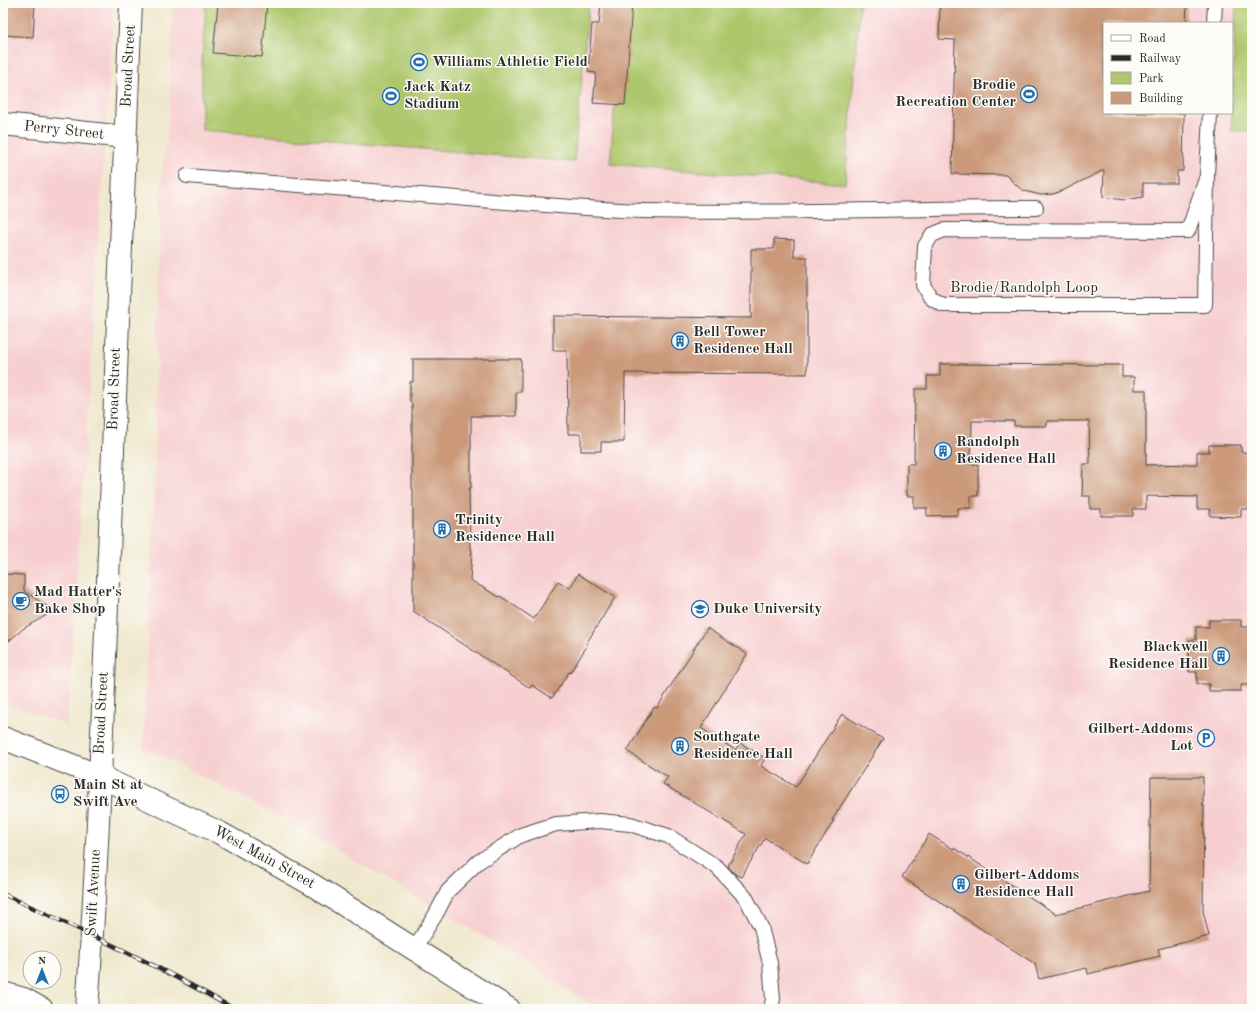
<svg xmlns="http://www.w3.org/2000/svg" width="1255" height="1012" font-family="'Old Standard TT',serif">
	<style>
		.built { fill: #f7cfd0; fill-rule: evenodd }
		.green { fill: #aec76c; stroke: #6c794c }
		.building { fill: #cb997a }
		.lines { fill: none; stroke-linecap: round; stroke-linejoin: round }
		.lane-casing { stroke: #494743; stroke-width: 16 }
		.street-casing { stroke: #494743; stroke-width: 24 }
		.secondary-casing { stroke: #494743; stroke-width: 24 }
		.primary-casing { stroke: #494743; stroke-width: 24 }
		.lane { stroke: #fff; stroke-width: 14 }
		.street { stroke: #fff; stroke-width: 22 }
		.secondary { stroke: #fff; stroke-width: 22 }
		.primary { stroke: #fff; stroke-width: 22 }
		.rail-casing { stroke: #2b2b2b; stroke-width: 4.5 }
		.rail { stroke: #fdfcf7; stroke-width: 3; stroke-dasharray: 9; stroke-linecap: butt }
		.labels { text-anchor: middle; dominant-baseline: central; stroke-width: 3; stroke-linejoin: round; paint-order: stroke }
		.poi-label { font-size: 15px; font-weight: bold; fill: #2b2b2b; stroke: #fdfcf7; text-anchor: start }
		.street-label { font-size: 15px; fill: #2b2b2b; stroke: #fdfcf7 }
	</style>
	<rect width="100%" height="100%" fill="#fdfcf7"/>
	<filter id="ink" filterUnits="userSpaceOnUse"><feTurbulence type="fractalNoise" baseFrequency=".025" numOctaves="2"/><feDisplacementMap in="SourceGraphic" scale="8" xChannelSelector="R" yChannelSelector="G"/><feConvolveMatrix kernelMatrix="1 2 1 2 8 2 1 2 1" color-interpolation-filters="sRGB"/></filter>
	<filter id="wash" filterUnits="userSpaceOnUse"><feTurbulence type="fractalNoise" baseFrequency=".012" numOctaves="4" result="noise"/><feDisplacementMap in="SourceGraphic" scale="16" xChannelSelector="R" yChannelSelector="G"/><feGaussianBlur stdDeviation="0.9" result="paint"/><feColorMatrix in="noise" values="0 0 0 0 0 0 0 0 0 0 0 0 0 0 0 0 0 1.4 0 .05"/><feComposite in="paint" operator="in"/></filter>
	<g filter="url(#wash)">
		<rect width="100%" height="100%" fill="#f0e8ce"/>
		<g class="built">
			<polygon points="3,3 114,3 67,725 3,703"/>
			<path d="M173,3H1252V1009H599L488,939L283,818L164,757L143,748L155,470L160,191L169,120ZM1104,23H1232V113H1104Z"/>
		</g>
		<g class="green">
			<polygon points="206,3 589,3 574,162 202,130 202,61"/>
			<polygon points="623,3 860,3 845,184 610,164"/>
			<polygon points="1236,3 1252,3 1252,131 1231,131"/>
		</g>
		<g id="blocks">
			<g class="building">
				<polygon points="3,3 35,3 33,37 3,35"/>
				<polygon points="218,3 267,3 262,57 213,53"/>
				<polygon points="601,3 632,3 625,105 593,103 596,73 588,72 592,24 599,24"/>
				<polygon points="940,3 1187,3 1186,23 1104,23 1104,113 1184,113 1183,171 1177,171 1177,183 1143,183 1143,197 1124,200 1103,197 1104,170 1062,191 1053,194 1041,195 1024,191 1017,186 1006,175 952,174 955,40 939,39"/>
				<polygon points="774,239 794,240 794,257 807,257 807,374 625,373 624,442 601,442 601,451 581,451 581,434 568,434 567,350 553,350 553,316 751,318 751,249 774,249"/>
				<polygon points="413,359 521,359 521,392 516,392 516,416 471,416 471,488 469,488 470,550 472,550 470,580 499,597 500,596 534,619 558,581 570,588 578,574 615,597 586,644 587,646 570,673 569,672 552,698 532,685 530,688 413,611 413,489 412,489 412,403 410,402 410,382 413,382"/>
				<polygon points="940,364 1122,365 1122,377 1134,377 1134,390 1146,390 1146,465 1197,464 1197,452 1209,452 1209,445 1241,445 1241,452 1252,453 1252,509 1241,509 1241,517 1210,516 1210,509 1197,509 1197,497 1146,496 1146,509 1133,509 1133,516 1101,516 1101,509 1090,509 1090,496 1082,496 1083,464 1090,464 1089,421 1047,421 1047,426 1014,426 1014,421 972,421 971,464 978,464 978,496 971,496 971,508 958,508 958,515 927,516 927,508 914,508 914,496 907,496 907,464 914,464 915,389 927,389 927,376 940,376"/>
				<polygon points="3,574 24,575 24,591 54,611 24,628 3,646"/>
				<polygon points="1209,620 1241,620 1241,627 1252,627 1252,685 1241,685 1241,691 1209,691 1209,684 1197,684 1197,672 1189,672 1189,640 1196,640 1196,627 1209,627"/>
				<polygon points="707,628 747,654 701,728 735,750 740,743 765,758 761,766 796,787 842,714 883,739 832,820 834,820 807,864 765,838 741,877 735,874 728,866 746,834 663,784 668,777 627,751 654,707 657,708"/>
				<polygon points="1151,777 1203,777 1203,806 1204,806 1203,911 1209,936 1158,949 1160,956 1088,974 1087,968 1039,979 1035,964 902,877 929,834 953,849 954,848 1056,914 1149,891"/>
			</g>
		</g>
	</g>
	<g filter="url(#ink)">
		<use href="#blocks" fill-opacity="0" stroke="#494743" stroke-width="1"/>
		<g class="lines">
			<g class="lane-casing">
				<g id="lane">
					<polyline points="1214,23 1215,3"/>
					<path d="M187,176C265,183 343,189 421,195C495,201 569,208 643,211C774,214 905,208 1036,208"/>
					<polyline points="1207,176 1188,231 944,230 932,235 925,246 923,285 931,298 943,305 1205,305 1207,176 1210,113"/>
					<polyline points="414,949 436,914 448,891 478,862 521,835 556,824 600,821 630,824 668,836 717,867 746,898 761,927 770,963 773,999 771,1009"/>
				</g>
			</g>
			<g class="street-casing">
				<g id="street">
					<polyline points="3,124 125,137"/>
					<polyline points="3,993 24,999 42,1009"/>
				</g>
			</g>
			<g class="secondary-casing">
				<path id="secondary" d="M87,1009C98,858 103,706 109,554C116,370 123,187 131,3"/>
			</g>
			<g class="primary-casing">
				<polyline id="primary" points="3,738 99,776 220,833 311,884 509,1009"/>
			</g>
			<use href="#lane" class="lane"/>
			<use href="#street" class="street"/>
			<use href="#secondary" class="secondary"/>
			<use href="#primary" class="primary"/>
			<g class="rail-casing">
				<path id="rail" d="M3,894C82,930 159,966 234,1009"/>
			</g>
			<use href="#rail" class="rail"/>
		</g>
	</g>
	<defs>
		<g id="stadium-ring" transform="scale(0.9)"><circle r="9.5" fill="#fdfcf7" stroke="#1f6fb2" stroke-width="1.5"/><path d="M0-5a6.5 5 0 1 0 0 10a6.5 5 0 1 0 0-10ZM-3.5-1.8h7v3.6h-7Z" fill="#1f6fb2"/></g>
		<g id="building-ring" transform="scale(0.9)"><circle r="9.5" fill="#fdfcf7" stroke="#1f6fb2" stroke-width="1.5"/><path d="M-4-6H4V6H1V3H-1V6H-4ZM-2.5-4.3h1.7v1.8h-1.7ZM.8-4.3h1.7v1.8H.8ZM-2.5-1h1.7V.8h-1.7ZM.8-1h1.7V.8H.8Z" fill="#1f6fb2"/></g>
		<g id="cafe-ring" transform="scale(0.9)"><circle r="9.5" fill="#fdfcf7" stroke="#1f6fb2" stroke-width="1.5"/><path d="M-5.5-4.5H6V0H3Q3 3.5 0 3.5H-2.5Q-5.5 3.5-5.5 0ZM3-3.2v2h1.7v-2ZM-6 4.5H4V6H-6Z" fill="#1f6fb2"/></g>
		<g id="university-ring" transform="scale(0.9)"><circle r="9.5" fill="#fdfcf7" stroke="#1f6fb2" stroke-width="1.5"/><path d="M0-5L7-2L0 1L-7-2ZM-4 1L0 2.5L4 1V4Q0 6-4 4Z" fill="#1f6fb2"/></g>
		<g id="parking-ring" transform="scale(0.9)"><circle r="9.5" fill="#fdfcf7" stroke="#1f6fb2" stroke-width="1.5"/><path d="M-3.5-5.5H1a3.5 3.5 0 0 1 0 7H-1V5.5H-3.5ZM-1-3.4V-.6H.8a1.4 1.4 0 0 0 0-2.8Z" fill="#1f6fb2"/></g>
		<g id="bus-ring" transform="scale(0.9)"><circle r="9.5" fill="#fdfcf7" stroke="#1f6fb2" stroke-width="1.5"/><path d="M-5-6H5V4H4V6H2V4H-2V6H-4V4H-5ZM-3.5-4V0h7V-4ZM-3.5 1.2v1.5H-2V1.2ZM2 1.2v1.5H3.5V1.2Z" fill="#1f6fb2"/></g>
	</defs>
	<g fill-rule="evenodd">
		<use href="#stadium-ring" x="419" y="62"/>
		<use href="#stadium-ring" x="1029" y="94"/>
		<use href="#stadium-ring" x="391" y="96"/>
		<use href="#building-ring" x="680" y="341"/>
		<use href="#building-ring" x="943" y="451"/>
		<use href="#building-ring" x="442" y="529"/>
		<use href="#cafe-ring" x="21" y="601"/>
		<use href="#university-ring" x="700" y="609"/>
		<use href="#building-ring" x="1221" y="656"/>
		<use href="#parking-ring" x="1206" y="738"/>
		<use href="#building-ring" x="680" y="746"/>
		<use href="#bus-ring" x="60" y="794"/>
		<use href="#building-ring" x="961" y="884"/>
	</g>
	<g class="labels">
		<g class="poi-label">
			<text x="432" y="62">Williams Athletic Field</text>
			<text x="1016" y="85" text-anchor="end">Brodie<tspan x="1016" dy="17">Recreation Center</tspan></text>
			<text x="404" y="87">Jack Katz<tspan x="404" dy="17">Stadium</tspan></text>
			<text x="693" y="332">Bell Tower<tspan x="693" dy="17">Residence Hall</tspan></text>
			<text x="956" y="442">Randolph<tspan x="956" dy="17">Residence Hall</tspan></text>
			<text x="455" y="520">Trinity<tspan x="455" dy="17">Residence Hall</tspan></text>
			<text x="34" y="592">Mad Hatter's<tspan x="34" dy="17">Bake Shop</tspan></text>
			<text x="713" y="609">Duke University</text>
			<text x="1208" y="647" text-anchor="end">Blackwell<tspan x="1208" dy="17">Residence Hall</tspan></text>
			<text x="1193" y="729" text-anchor="end">Gilbert-Addoms<tspan x="1193" dy="17">Lot</tspan></text>
			<text x="693" y="737">Southgate<tspan x="693" dy="17">Residence Hall</tspan></text>
			<text x="73" y="785">Main St at<tspan x="73" dy="17">Swift Ave</tspan></text>
			<text x="974" y="875">Gilbert-Addoms<tspan x="974" dy="17">Residence Hall</tspan></text>
		</g>
		<g class="street-label">
			<text transform="translate(129 66) rotate(-87)">Broad Street</text>
			<text transform="translate(64 131) rotate(6)">Perry Street</text>
			<text x="1024" y="288">Brodie/Randolph Loop</text>
			<text transform="translate(115 389) rotate(-88)">Broad Street</text>
			<text transform="translate(102 713) rotate(-87)">Broad Street</text>
			<text transform="translate(264 858) rotate(29)">West Main Street</text>
			<text transform="translate(94 893) rotate(-87)">Swift Avenue</text>
		</g>
	</g>
	<rect width="1255" height="1012" fill="none" stroke="#fdfcf7" stroke-width="16"/>
	<rect x="1103" y="22" width="130" height="92" fill="#fdfcf7" stroke="#a9a8a5"/>
	<rect x="1111" y="35" width="20" height="6" fill="#ffffff" stroke="#a9a8a5"/>
	<text x="1139" y="42" font-size="12" fill="#2b2b2b">Road</text>
	<rect x="1111" y="55" width="20" height="6" fill="#2b2b2b" stroke="#a9a8a5"/>
	<text x="1139" y="62" font-size="12" fill="#2b2b2b">Railway</text>
	<rect x="1111" y="72" width="20" height="12" fill="#aec76c" stroke="#a9a8a5"/>
	<text x="1139" y="82" font-size="12" fill="#2b2b2b">Park</text>
	<rect x="1111" y="92" width="20" height="12" fill="#cb997a" stroke="#a9a8a5"/>
	<text x="1139" y="102" font-size="12" fill="#2b2b2b">Building</text>
	<g transform="translate(42 970)"><circle r="19" fill="#fdfcf7" stroke="#a9a8a5"/>
	<path d="M0-3L7 15L0 10L-7 15Z" fill="#1f6fb2"/>
	<text y="-6" font-size="11" font-weight="bold" text-anchor="middle" fill="#2b2b2b">N</text>
	</g>
</svg>
